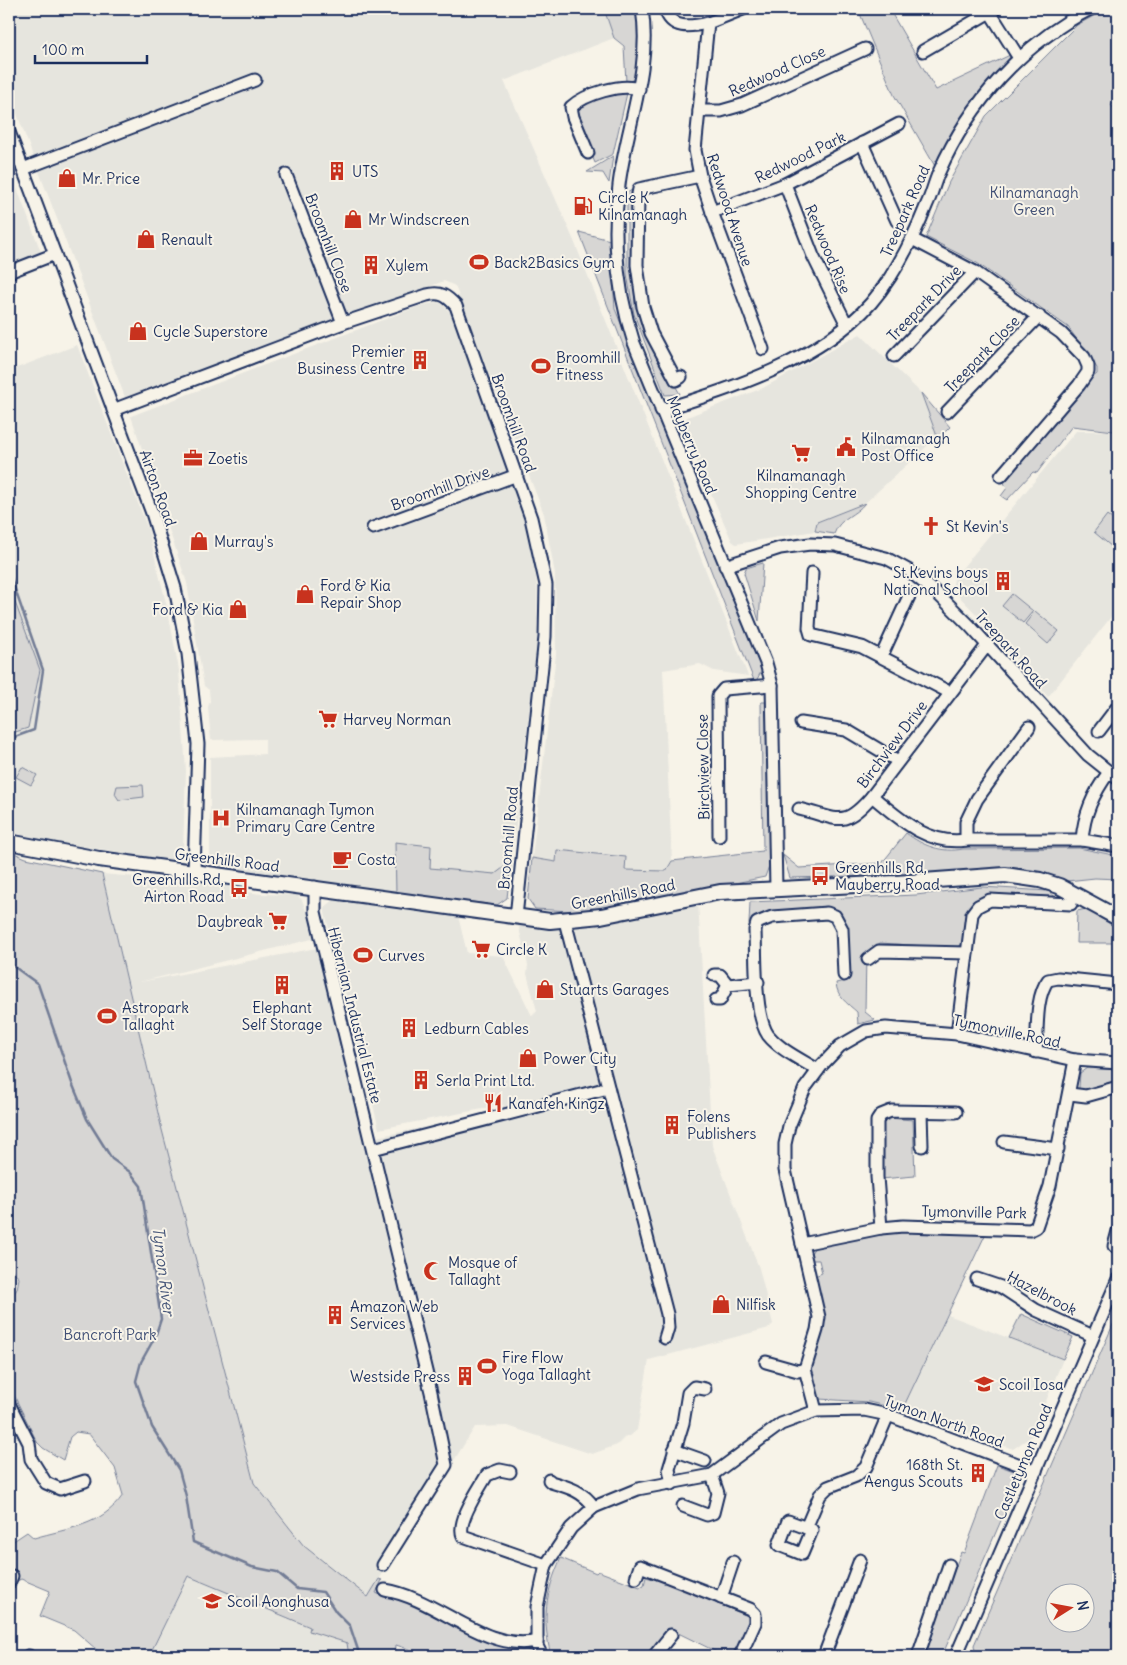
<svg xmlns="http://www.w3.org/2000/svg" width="1127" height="1665" font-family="Delius,sans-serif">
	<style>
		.built { fill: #e6e5de }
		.green { fill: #d7d6d4; stroke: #798299; fill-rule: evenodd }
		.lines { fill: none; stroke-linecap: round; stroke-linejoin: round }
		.stream { stroke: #727c95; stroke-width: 2.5 }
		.minor-casing { stroke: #1b2f5e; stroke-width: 15 }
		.major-casing { stroke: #1b2f5e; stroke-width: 18 }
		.minor { stroke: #f7f3e8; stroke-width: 11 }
		.major { stroke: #f7f3e8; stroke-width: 14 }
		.labels { text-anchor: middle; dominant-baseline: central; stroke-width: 4; stroke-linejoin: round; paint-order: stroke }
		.street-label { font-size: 15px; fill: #1b2f5e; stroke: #f7f3e8 }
		.poi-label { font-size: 15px; fill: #1b2f5e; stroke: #f7f3e8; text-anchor: start }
		.park-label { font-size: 15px; fill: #415076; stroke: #f7f3e8 }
		.water-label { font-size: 16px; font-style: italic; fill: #465679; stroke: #f7f3e8 }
	</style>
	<rect width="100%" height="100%" fill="#f7f3e8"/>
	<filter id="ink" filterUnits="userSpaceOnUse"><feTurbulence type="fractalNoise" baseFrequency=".02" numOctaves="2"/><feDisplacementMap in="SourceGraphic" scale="10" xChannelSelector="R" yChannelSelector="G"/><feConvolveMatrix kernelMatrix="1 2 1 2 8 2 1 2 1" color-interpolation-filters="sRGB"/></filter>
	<g filter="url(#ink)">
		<g class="built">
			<polygon points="9,9 604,9 614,38 504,81 574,241 748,676 714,671 700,664 663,670 672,861 666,871 625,870 626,857 557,850 556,862 532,858 556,654 555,574 544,514 455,286 444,281 266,348 125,397 9,93"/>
			<polygon points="9,167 41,252 9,265"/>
			<polygon points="440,302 451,313 483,403 522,501 534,555 537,589 537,648 507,898 497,905 215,868 210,857 210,757 265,754 265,739 211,740 208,707 210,701 209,690 204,686 187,583 131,416 422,305"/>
			<polygon points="860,334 921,393 937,437 865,503 817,522 815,531 736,544 732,541 683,430 687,417 763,388"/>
			<polygon points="77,345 148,529 168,611 179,670 186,771 183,848 174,859 166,860 43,840 9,832 9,371"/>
			<polygon points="1076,431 1114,431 1118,438 1118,608 1048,697 979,617 952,589 954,578"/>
			<polygon points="102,874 226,885 240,891 261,894 297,895 302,900 316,938 140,982 317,948 366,1139 504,1111 503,1105 379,1129 325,913 325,907 334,900 458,916 467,953 503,956 532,1016 537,1011 527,974 528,965 518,924 558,928 589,926 698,902 712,1146 759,1268 773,1324 769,1328 649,1360 637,1430 630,1436 626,1436 617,1445 592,1454 508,1426 475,1427 368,1597 304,1546 254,1483 162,1130"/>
			<polygon points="948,1315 1063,1359 1032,1436 1013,1449 902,1410"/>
			<polygon points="188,1576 310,1627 309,1631 347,1643 349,1656 149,1656"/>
		</g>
		<g class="green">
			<path d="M604,9H637C638,24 642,71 631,81L626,82L624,46L614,38Z"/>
			<path d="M858,9H889L936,90L1010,55V60C975,96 958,122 936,168L894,95Z"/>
			<polygon points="1118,10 1118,100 1111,105 1118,114 1118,438 1114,431 1072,426 1037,473 1033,472 1007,500 1001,496 1007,488 1003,481 1089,380 1097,374 1097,368 1068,327 977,263 926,237 949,182 986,116 1077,25 1101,12"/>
			<polygon points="613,92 627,93 613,154 595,163 576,116 579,105"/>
			<polygon points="613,156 609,183 603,173 587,172"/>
			<polygon points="635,188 633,265 635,306 673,387 676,387 680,394 665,395 634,314 627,274 627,193"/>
			<polygon points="579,232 610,240 615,309 762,670 755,683"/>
			<polygon points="921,393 950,427 938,439"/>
			<path d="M865,503C855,516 840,517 834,534L815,531L817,522Z"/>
			<polygon points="1107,515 1118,524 1118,552 1094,532"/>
			<polygon points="763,563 759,621 744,573 746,568"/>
			<polygon points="9,586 40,670 28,728 9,734"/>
			<polygon points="1012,594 1033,611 1023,623 1002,606"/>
			<polygon points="1035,611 1059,631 1048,644 1025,624"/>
			<polygon points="761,702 768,702 770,863 765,877 588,912 535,909 528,899 532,858 556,862 557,850 626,857 625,870 666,871 672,861 763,851"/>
			<polygon points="22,767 37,775 31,785 16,777"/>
			<polygon points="143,785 144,797 119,800 115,794 117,786"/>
			<path d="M906,833C923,846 942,853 963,849L1079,848L1118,856V879L1095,878L1067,881L1027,872L790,878L783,855L799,868L882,863Z"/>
			<polygon points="395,842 431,846 430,868 495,874 511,862 507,898 497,905 396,893"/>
			<path d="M9,851L26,858L102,874L162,1130L254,1483L304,1546L368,1597L379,1579L382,1580L376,1593L387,1598L390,1594L435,1610L433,1616L443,1620L533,1652L524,1656H430L396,1645L395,1656H349L347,1643L309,1631L310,1627L188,1576L149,1656H104L74,1630L40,1616L50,1591L21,1579L9,1585V1544L27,1532L34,1538C68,1528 102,1526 123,1495L115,1468L89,1434L76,1432L70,1437L63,1460L43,1448L37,1442L9,1385V1301L17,1289L19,1278L9,1266Z"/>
			<path d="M982,887L1048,891L1058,899L987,897L965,941L957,948L880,943L866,953L865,1012L875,1020L858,1024L857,1012C847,1003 837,997 836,983L849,980L845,933L837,913L753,920L749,924L750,902L916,895Z"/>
			<polygon points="1086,909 1118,929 1118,951 1113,951 1113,943 1076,943 1077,911"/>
			<polygon points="1087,1068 1118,1070 1118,1083 1087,1092 1079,1088 1080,1073"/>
			<polygon points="888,1118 913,1120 915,1176 881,1179 880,1128 883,1121"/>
			<polygon points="897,1230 987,1231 902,1410 869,1402 819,1399 811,1366 823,1311 815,1276 822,1273 819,1260 811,1260 811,1253 815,1247"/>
			<path d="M1118,1313V1656H976L974,1645ZM1054,1592H1084V1622H1054Z"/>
			<polygon points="1021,1314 1073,1337 1063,1359 1009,1338"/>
			<polygon points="997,1465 1014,1471 1020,1477 942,1656 923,1656 961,1552 964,1553"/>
			<path d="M561,1558L596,1573L598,1571L640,1587L644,1585L646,1577L668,1583L750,1617L739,1648L735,1649L731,1656H725L668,1628L646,1656H551C542,1619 545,1593 561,1558Z"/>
		</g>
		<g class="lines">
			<g class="stream">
				<polyline points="9,572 43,670 34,730 9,739"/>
				<polyline points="9,963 38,984 72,1083 87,1119 112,1159 130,1172 141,1186 161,1319 155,1337 141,1362 136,1381 152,1427 179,1470 186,1496 193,1542 252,1567 277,1572 297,1589 323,1592 336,1612 350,1626 360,1656"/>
			</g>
			<g class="minor-casing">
				<g id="minor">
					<path d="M642,9C652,68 626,127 619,185C612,239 617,291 634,343L766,663L772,685L776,888"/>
					<path d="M665,9C671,30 690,27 708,23"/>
					<polyline points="743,9 708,23 695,150 700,176 712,212 763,349"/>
					<polyline points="988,9 1019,58"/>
					<polyline points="923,51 990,12"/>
					<polyline points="699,111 721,111 742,105 865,49"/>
					<polyline points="9,132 152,513 175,588 188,654 198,744 194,872"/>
					<polyline points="862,143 897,221"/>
					<path d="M588,153L573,117L571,107C585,94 621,83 639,89"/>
					<polyline points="23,169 255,80"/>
					<polyline points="286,175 343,323"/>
					<polyline points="785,184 813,256 847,325"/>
					<polyline points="712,212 785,184 899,124"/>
					<polyline points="912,239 975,272 1061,333 1084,357 1088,366 1088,372 1079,385 1001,476"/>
					<polyline points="9,272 55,254"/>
					<polyline points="894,356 975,272"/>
					<polyline points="681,377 676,380 651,333 643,307 637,265 638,194 639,189 700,176"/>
					<path d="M113,410L343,323L427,295C440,291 447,296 456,306L531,518L546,585L545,637L516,917"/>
					<path d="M661,410C730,390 822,359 871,303C896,274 913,239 927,204C932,194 934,183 939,172C970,102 1022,44 1090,9"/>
					<polyline points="947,412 1039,316"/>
					<polyline points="373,528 517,475"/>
					<polyline points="725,566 780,548 810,544 835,545 862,552 886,558 908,570 939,595 970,626 1088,755 1118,779"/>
					<polyline points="812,573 809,628 811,635 862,647 949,692"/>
					<polyline points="882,655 910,594"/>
					<polyline points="801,723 846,730 898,761"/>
					<polyline points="1099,731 1118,706"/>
					<path d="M872,796C900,819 928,846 966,840H1082C1084,814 1093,794 1109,772"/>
					<path d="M799,809C838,818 843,830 872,796L988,644"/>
					<polyline points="719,836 718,696 724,689 772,685"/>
					<polyline points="966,840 966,822 977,799 1029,727"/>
					<polyline points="1082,840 1118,846"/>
					<polyline points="315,887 315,912 431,1392 446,1465 383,1565"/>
					<polyline points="565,921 667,1314 668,1328 665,1338"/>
					<polyline points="868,959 879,951 967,953"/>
					<polyline points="714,975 720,975 728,985 720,1000 716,1000"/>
					<polyline points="728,985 758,982"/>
					<polyline points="957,1034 972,914 978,906 990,900 1071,904"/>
					<path d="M1036,1052C1038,1031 1035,997 1048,980L1058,978L1118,984"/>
					<path d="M818,1070C802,1060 780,1050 768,1035C754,1015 756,956 755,930L757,923L772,917L827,913L835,916L842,929L844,975"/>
					<polyline points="1070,1094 1086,1096 1118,1087"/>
					<polyline points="921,1112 922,1146"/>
					<polyline points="1004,1142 1058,1149"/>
					<polyline points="373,1149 608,1088"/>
					<polyline points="881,1228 877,1177 877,1121 881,1115 891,1111 956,1112"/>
					<polyline points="802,1244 881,1228 903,1226 1030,1230 1036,1227 1050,1186 1075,1060"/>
					<polyline points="1114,1246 1118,1231"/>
					<polyline points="977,1279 1001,1287 1036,1310 1093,1336"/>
					<polyline points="766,1362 798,1371 805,1369"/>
					<polyline points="9,1404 29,1443 31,1459 46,1483 60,1489 85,1481"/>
					<polyline points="816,1411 805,1369 817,1330 819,1317 785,1170 785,1144 789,1126 805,1088 822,1065 840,1046 866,1031 886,1028 957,1034 1075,1060 1118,1063"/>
					<polyline points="674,1450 705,1461"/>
					<path d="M510,1472L500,1470L487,1475C479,1489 456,1522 463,1536L546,1565"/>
					<path d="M549,1480L551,1482C568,1487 583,1491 594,1507"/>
					<polyline points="672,1484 669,1469 683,1423 688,1393 694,1387 705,1389"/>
					<polyline points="683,1506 707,1515 713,1513 718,1493 712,1475"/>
					<polygon points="788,1521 812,1530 802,1554 779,1545"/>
					<polyline points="806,1528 820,1495 828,1487 856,1476 866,1467 888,1415"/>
					<polyline points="636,1578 640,1566 750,1609 755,1614 755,1623 740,1656"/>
					<polyline points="9,1583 12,1576"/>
					<path d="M385,1590C437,1598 485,1653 537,1641"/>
					<polyline points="721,1598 733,1562"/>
					<polyline points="28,1656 29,1656"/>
					<polyline points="542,1656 537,1646 537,1607 546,1565 571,1528 594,1507 638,1489 712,1475 781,1424 816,1411 864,1410 888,1415 1036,1471"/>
					<polyline points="654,1656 671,1635"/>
					<polyline points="824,1656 860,1560"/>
					<polyline points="918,1656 949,1565"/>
					<polyline points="956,1656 1118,1279"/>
				</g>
			</g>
			<g class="major-casing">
				<polyline id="major" points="9,842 99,859 550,921 601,916 720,892 896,883 1005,875 1040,880 1059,886 1118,918"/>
			</g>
			<use href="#minor" class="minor"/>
			<use href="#major" class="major"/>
		</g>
	</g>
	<defs>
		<g id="building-bare" transform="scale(1.5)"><path d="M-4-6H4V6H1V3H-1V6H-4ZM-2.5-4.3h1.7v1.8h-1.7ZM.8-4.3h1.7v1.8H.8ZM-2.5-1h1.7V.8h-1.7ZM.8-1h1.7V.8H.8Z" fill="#c8321e" stroke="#f7f3e8" stroke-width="2.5" paint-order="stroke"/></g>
		<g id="shop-bare" transform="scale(1.5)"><path d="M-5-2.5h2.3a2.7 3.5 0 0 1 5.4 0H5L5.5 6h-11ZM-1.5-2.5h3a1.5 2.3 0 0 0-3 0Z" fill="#c8321e" stroke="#f7f3e8" stroke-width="2.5" paint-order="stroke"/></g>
		<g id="fuel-bare" transform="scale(1.5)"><path d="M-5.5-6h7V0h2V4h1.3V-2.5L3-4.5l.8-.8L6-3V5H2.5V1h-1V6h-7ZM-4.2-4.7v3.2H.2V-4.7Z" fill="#c8321e" stroke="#f7f3e8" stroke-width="2.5" paint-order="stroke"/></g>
		<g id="stadium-bare" transform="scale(1.5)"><path d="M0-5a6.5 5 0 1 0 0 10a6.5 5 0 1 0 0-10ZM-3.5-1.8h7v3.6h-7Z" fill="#c8321e" stroke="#f7f3e8" stroke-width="2.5" paint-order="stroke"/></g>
		<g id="civic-bare" transform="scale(1.5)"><path d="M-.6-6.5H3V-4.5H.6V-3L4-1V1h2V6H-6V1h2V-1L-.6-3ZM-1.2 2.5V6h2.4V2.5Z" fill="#c8321e" stroke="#f7f3e8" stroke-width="2.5" paint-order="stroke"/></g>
		<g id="supermarket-bare" transform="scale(1.5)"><path d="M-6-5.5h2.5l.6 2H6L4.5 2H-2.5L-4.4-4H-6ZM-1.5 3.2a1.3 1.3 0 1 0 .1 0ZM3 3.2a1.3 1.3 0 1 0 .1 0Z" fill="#c8321e" stroke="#f7f3e8" stroke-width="2.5" paint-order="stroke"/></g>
		<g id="office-bare" transform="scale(1.5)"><path d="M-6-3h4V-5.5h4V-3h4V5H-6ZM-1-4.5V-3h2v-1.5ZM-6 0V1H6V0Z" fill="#c8321e" stroke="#f7f3e8" stroke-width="2.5" paint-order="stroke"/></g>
		<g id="church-bare" transform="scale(1.5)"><path d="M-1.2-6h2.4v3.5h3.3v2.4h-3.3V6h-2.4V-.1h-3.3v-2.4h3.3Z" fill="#c8321e" stroke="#f7f3e8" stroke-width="2.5" paint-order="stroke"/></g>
		<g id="hospital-bare" transform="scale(1.5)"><path d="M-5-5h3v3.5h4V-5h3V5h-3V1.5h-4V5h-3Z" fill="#c8321e" stroke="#f7f3e8" stroke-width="2.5" paint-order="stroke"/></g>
		<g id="cafe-bare" transform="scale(1.5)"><path d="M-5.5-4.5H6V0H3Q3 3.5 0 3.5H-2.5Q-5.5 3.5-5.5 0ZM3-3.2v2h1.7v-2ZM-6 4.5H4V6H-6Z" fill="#c8321e" stroke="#f7f3e8" stroke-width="2.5" paint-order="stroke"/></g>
		<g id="bus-bare" transform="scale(1.5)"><path d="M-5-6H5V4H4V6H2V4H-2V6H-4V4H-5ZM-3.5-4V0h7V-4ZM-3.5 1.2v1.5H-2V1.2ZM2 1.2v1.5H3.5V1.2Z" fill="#c8321e" stroke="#f7f3e8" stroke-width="2.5" paint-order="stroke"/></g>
		<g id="restaurant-bare" transform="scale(1.5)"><path d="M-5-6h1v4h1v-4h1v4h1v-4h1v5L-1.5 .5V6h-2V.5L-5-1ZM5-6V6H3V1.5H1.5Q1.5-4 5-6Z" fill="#c8321e" stroke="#f7f3e8" stroke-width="2.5" paint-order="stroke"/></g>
		<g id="mosque-bare" transform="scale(1.5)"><path d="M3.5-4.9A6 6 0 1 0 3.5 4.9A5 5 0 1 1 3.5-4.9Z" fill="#c8321e" stroke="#f7f3e8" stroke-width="2.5" paint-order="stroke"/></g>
		<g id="school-bare" transform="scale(1.5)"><path d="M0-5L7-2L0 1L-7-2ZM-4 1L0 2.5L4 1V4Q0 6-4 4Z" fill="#c8321e" stroke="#f7f3e8" stroke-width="2.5" paint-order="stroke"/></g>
	</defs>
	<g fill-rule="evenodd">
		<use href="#building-bare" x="337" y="171"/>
		<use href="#shop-bare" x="67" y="178"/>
		<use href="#fuel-bare" x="583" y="206"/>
		<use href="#shop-bare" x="353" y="219"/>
		<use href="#shop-bare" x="146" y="239"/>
		<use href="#stadium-bare" x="479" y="262"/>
		<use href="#building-bare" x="371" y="265"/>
		<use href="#shop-bare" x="138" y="331"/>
		<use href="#building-bare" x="420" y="360"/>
		<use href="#stadium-bare" x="541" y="366"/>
		<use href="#civic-bare" x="846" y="447"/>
		<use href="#supermarket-bare" x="801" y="453"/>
		<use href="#office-bare" x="193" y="458"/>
		<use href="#church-bare" x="931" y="526"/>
		<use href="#shop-bare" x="199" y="541"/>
		<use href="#building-bare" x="1003" y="581"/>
		<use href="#shop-bare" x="305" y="594"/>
		<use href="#shop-bare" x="238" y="609"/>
		<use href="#supermarket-bare" x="328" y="719"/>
		<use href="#hospital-bare" x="221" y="818"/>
		<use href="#cafe-bare" x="342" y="859"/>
		<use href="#bus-bare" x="820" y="876"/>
		<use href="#bus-bare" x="239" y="888"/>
		<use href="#supermarket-bare" x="278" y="921"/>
		<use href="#supermarket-bare" x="481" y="949"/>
		<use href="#stadium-bare" x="363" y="955"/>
		<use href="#building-bare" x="282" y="985"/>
		<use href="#shop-bare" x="545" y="989"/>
		<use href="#stadium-bare" x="107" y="1016"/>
		<use href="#building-bare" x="409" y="1028"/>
		<use href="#shop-bare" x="528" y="1058"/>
		<use href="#building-bare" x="421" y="1080"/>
		<use href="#restaurant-bare" x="493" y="1103"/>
		<use href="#building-bare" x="672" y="1125"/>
		<use href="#mosque-bare" x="433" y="1271"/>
		<use href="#shop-bare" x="721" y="1304"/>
		<use href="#building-bare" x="335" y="1315"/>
		<use href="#stadium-bare" x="487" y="1366"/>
		<use href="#building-bare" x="465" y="1376"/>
		<use href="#school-bare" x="984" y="1384"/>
		<use href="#building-bare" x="978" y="1473"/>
		<use href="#school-bare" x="212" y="1601"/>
	</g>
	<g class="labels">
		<g class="street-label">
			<text transform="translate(777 71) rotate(-24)">Redwood Close</text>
			<text transform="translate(800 157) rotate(-26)">Redwood Park</text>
			<text transform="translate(730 210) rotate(72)">Redwood Avenue</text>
			<text transform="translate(905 211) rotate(-66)">Treepark Road</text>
			<text transform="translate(329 243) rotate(69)">Broomhill Close</text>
			<text transform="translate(828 249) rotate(67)">Redwood Rise</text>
			<text transform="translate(924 303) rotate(-46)">Treepark Drive</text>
			<text transform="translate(982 354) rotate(-46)">Treepark Close</text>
			<text transform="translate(514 423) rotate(70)">Broomhill Road</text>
			<text transform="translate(692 445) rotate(67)">Mayberry Road</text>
			<text transform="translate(158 488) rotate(70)">Airton Road</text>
			<text transform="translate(440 488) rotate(-20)">Broomhill Drive</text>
			<text transform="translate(1011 649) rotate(48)">Treepark Road</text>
			<text transform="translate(892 744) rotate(-53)">Birchview Drive</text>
			<text transform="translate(703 767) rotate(-91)">Birchview Close</text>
			<text transform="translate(508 838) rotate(-85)">Broomhill Road</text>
			<text transform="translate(227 860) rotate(7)">Greenhills Road</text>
			<text transform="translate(623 894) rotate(-11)">Greenhills Road</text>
			<text transform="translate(355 1015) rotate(76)">Hibernian Industrial Estate</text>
			<text transform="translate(1007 1031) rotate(12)">Tymonville Road</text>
			<text transform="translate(974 1212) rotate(1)">Tymonville Park</text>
			<text transform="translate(1042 1293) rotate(28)">Hazelbrook</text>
			<text transform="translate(944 1421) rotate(20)">Tymon North Road</text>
			<text transform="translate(1023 1462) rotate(-67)">Castletymon Road</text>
		</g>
		<g class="poi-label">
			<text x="352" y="171">UTS</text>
			<text x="82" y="178">Mr. Price</text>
			<text x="598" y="197">Circle K<tspan x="598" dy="17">Kilnamanagh</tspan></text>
			<text x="368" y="219">Mr Windscreen</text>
			<text x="161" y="239">Renault</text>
			<text x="494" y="262">Back2Basics Gym</text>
			<text x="386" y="265">Xylem</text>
			<text x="153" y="331">Cycle Superstore</text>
			<text x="405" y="351" text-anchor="end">Premier<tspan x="405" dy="17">Business Centre</tspan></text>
			<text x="556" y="357">Broomhill<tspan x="556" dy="17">Fitness</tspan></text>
			<text x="861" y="438">Kilnamanagh<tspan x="861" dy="17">Post Office</tspan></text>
			<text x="208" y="458">Zoetis</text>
			<text x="801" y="475" text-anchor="middle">Kilnamanagh<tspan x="801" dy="17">Shopping Centre</tspan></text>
			<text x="946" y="526">St Kevin's</text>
			<text x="214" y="541">Murray's</text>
			<text x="988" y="572" text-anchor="end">St.Kevins boys<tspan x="988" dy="17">National School</tspan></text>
			<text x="320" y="585">Ford &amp; Kia<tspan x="320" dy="17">Repair Shop</tspan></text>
			<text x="223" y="609" text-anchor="end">Ford &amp; Kia</text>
			<text x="343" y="719">Harvey Norman</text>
			<text x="236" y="809">Kilnamanagh Tymon<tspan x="236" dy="17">Primary Care Centre</tspan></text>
			<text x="357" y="859">Costa</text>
			<text x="835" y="867">Greenhills Rd,<tspan x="835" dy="17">Mayberry Road</tspan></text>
			<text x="224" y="879" text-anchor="end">Greenhills Rd,<tspan x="224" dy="17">Airton Road</tspan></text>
			<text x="263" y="921" text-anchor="end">Daybreak</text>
			<text x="496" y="949">Circle K</text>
			<text x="378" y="955">Curves</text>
			<text x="560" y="989">Stuarts Garages</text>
			<text x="122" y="1007">Astropark<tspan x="122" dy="17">Tallaght</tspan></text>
			<text x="282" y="1007" text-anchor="middle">Elephant<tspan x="282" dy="17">Self Storage</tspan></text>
			<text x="424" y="1028">Ledburn Cables</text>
			<text x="543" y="1058">Power City</text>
			<text x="436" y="1080">Serla Print Ltd.</text>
			<text x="508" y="1103">Kanafeh Kingz</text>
			<text x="687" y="1116">Folens<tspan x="687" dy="17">Publishers</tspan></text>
			<text x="448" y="1262">Mosque of<tspan x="448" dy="17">Tallaght</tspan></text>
			<text x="736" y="1304">Nilfisk</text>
			<text x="350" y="1306">Amazon Web<tspan x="350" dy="17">Services</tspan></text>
			<text x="502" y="1357">Fire Flow<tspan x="502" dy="17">Yoga Tallaght</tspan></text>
			<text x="450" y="1376" text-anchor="end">Westside Press</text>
			<text x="999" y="1384">Scoil Iosa</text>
			<text x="963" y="1464" text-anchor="end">168th St.<tspan x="963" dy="17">Aengus Scouts</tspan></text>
			<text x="227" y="1601">Scoil Aonghusa</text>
		</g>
		<g class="park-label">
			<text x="1034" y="192">Kilnamanagh<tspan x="1034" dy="17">Green</tspan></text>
			<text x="110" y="1334">Bancroft Park</text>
		</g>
		<g class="water-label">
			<text transform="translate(164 1271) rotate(83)">Tymon River</text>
		</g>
	</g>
	<rect width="1127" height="1665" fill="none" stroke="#f7f3e8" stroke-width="30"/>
	<rect x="15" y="15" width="1097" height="1635" fill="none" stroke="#1b2f5e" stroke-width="2" filter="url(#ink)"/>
	<g transform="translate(1070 1608) rotate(79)"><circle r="24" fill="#f7f3e8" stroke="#9fa5b1"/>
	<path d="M0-4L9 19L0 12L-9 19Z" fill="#c8321e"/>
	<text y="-8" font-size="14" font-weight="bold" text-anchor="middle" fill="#1b2f5e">N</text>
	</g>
	<path d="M35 55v8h112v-8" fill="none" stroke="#1b2f5e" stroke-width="2.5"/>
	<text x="42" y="55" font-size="15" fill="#1b2f5e" stroke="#f7f3e8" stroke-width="4" paint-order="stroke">100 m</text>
</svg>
